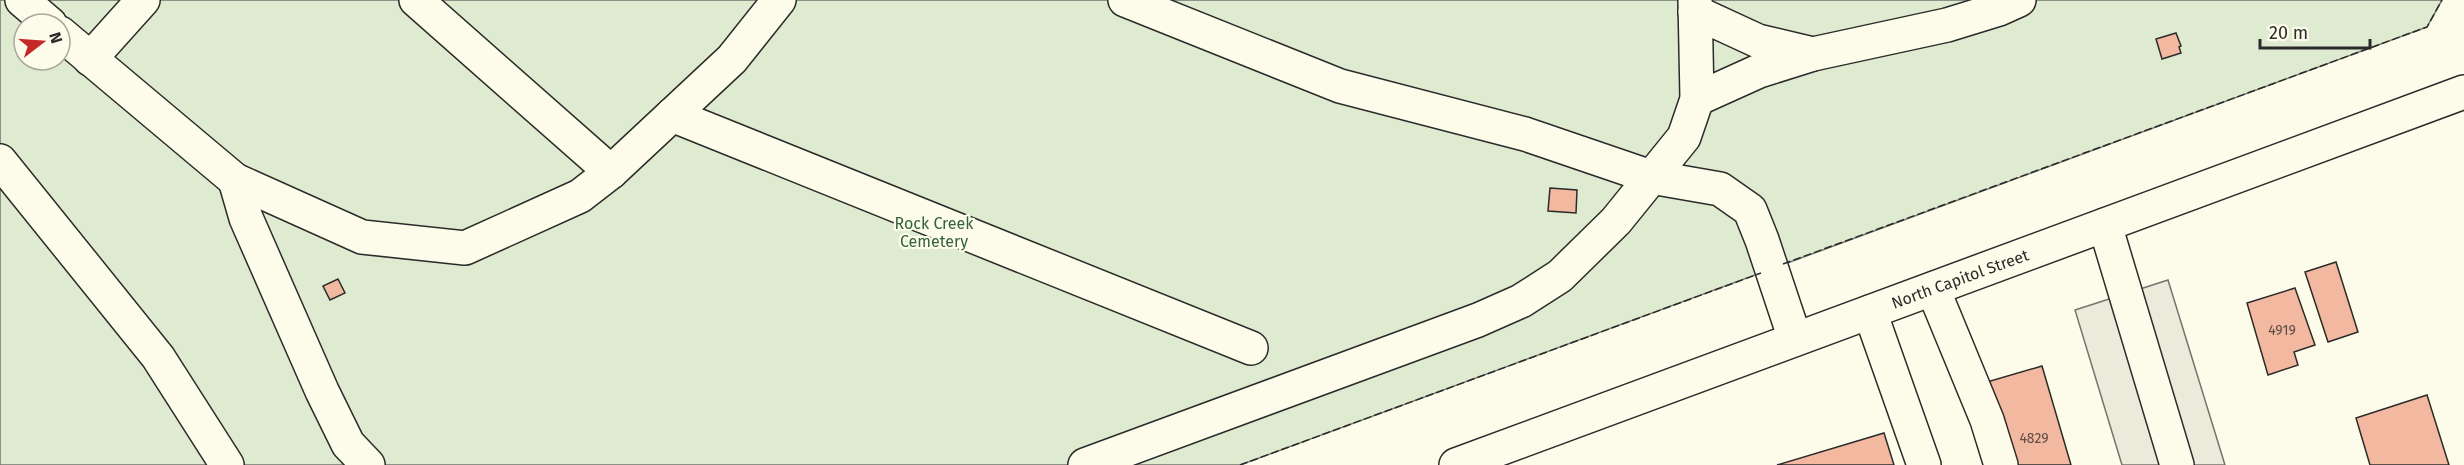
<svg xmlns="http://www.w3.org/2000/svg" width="2464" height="465" font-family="'Fira Sans',sans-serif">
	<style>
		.green { fill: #deebd1; stroke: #74746e; stroke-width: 1.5; fill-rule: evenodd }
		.parking { fill: #eceadb; stroke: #74746e; stroke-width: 1.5 }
		.building { fill: #f2b8a0; stroke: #2b2b2b; stroke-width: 1.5 }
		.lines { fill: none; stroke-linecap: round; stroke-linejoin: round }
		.minor-casing { stroke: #2b2b2b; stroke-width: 36 }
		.major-casing { stroke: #2b2b2b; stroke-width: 36 }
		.minor { stroke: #fdfbea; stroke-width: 33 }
		.major { stroke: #fdfbea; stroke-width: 33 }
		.fence { stroke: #2b2b2b; stroke-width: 1.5; stroke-dasharray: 8 3; stroke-linecap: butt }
		.labels { text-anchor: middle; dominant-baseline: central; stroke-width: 4.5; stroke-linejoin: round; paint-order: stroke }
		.number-label { font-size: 14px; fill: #5d4e48 }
		.park-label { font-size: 16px; fill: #34623c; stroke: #fdfbea }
		.street-label { font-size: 16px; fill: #2b2b2b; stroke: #fdfbea }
	</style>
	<rect width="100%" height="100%" fill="#fdfbea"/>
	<path class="green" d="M0,0H2442L2427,27L1240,465H0ZM24,24H60V60H24Z"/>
	<polygon class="parking" points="2168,280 2225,465 2122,465 2075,310"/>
	<g class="building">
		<polygon points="2176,33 2181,46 2179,47 2181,53 2162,59 2156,39"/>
		<polygon points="1550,188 1577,190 1576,213 1548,211"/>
		<polygon points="2336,262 2358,332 2328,342 2305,272"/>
		<polygon points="338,279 345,293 330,300 323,286"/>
		<polygon points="2295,288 2315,345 2294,352 2298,365 2268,375 2247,303"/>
		<polygon points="2042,366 2071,465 2012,465 1987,382"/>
		<polygon points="2427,395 2449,465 2370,465 2356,418"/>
		<polygon points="1884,433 1894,465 1777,465"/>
	</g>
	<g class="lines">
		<g class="minor-casing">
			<g id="minor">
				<polyline points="22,0 50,24"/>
				<polyline points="416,0 611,172"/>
				<polyline points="1125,0 1340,86 1525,134 1651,177 1720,189 1750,210 1762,240 1795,339"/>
				<polyline points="1695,12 1758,41 1813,54"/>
				<polyline points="60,33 235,180 362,237 465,248 580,196 611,172 732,59 779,0"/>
				<polyline points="90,59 143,0"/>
				<polyline points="1697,99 1759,71 1813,54 1947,25 1999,9 2019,0"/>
				<polyline points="672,115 1251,348"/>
				<polyline points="0,161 158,357 227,465"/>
				<polyline points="235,180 246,218 322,391 348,444 368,465"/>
				<polyline points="2105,225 2177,465"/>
				<polyline points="1933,289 1987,420 2001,465"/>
				<polyline points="1870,312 1924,465"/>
				<polyline points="1085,465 1478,320 1521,301 1560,276 1616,221 1684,137 1697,99 1695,0"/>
			</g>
		</g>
		<g class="major-casing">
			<polyline id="major" points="1456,465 2464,92"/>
		</g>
		<use href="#minor" class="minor"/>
		<use href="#major" class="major"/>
		<g class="fence">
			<polyline points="1783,264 2427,27 2442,0"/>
			<polyline points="1240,465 1761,273"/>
		</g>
	</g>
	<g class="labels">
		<g class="number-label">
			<text x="2282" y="330">4919</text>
			<text x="2034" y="438">4829</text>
		</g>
		<g class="park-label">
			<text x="934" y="223">Rock Creek<tspan x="934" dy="18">Cemetery</tspan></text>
		</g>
		<g class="street-label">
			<text transform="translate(1960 279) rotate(-20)">North Capitol Street</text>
		</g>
	</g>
	<g transform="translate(42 42) rotate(73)"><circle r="28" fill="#fdfbea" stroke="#a9a89e" stroke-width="1.5"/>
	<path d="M0-4.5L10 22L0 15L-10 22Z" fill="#c62828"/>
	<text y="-9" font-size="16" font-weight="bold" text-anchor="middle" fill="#2b2b2b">N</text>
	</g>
	<path d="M2260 39v9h110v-9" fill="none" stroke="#2b2b2b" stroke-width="3"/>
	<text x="2269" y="39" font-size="18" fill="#2b2b2b" stroke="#fdfbea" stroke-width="4.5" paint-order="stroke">20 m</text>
</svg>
